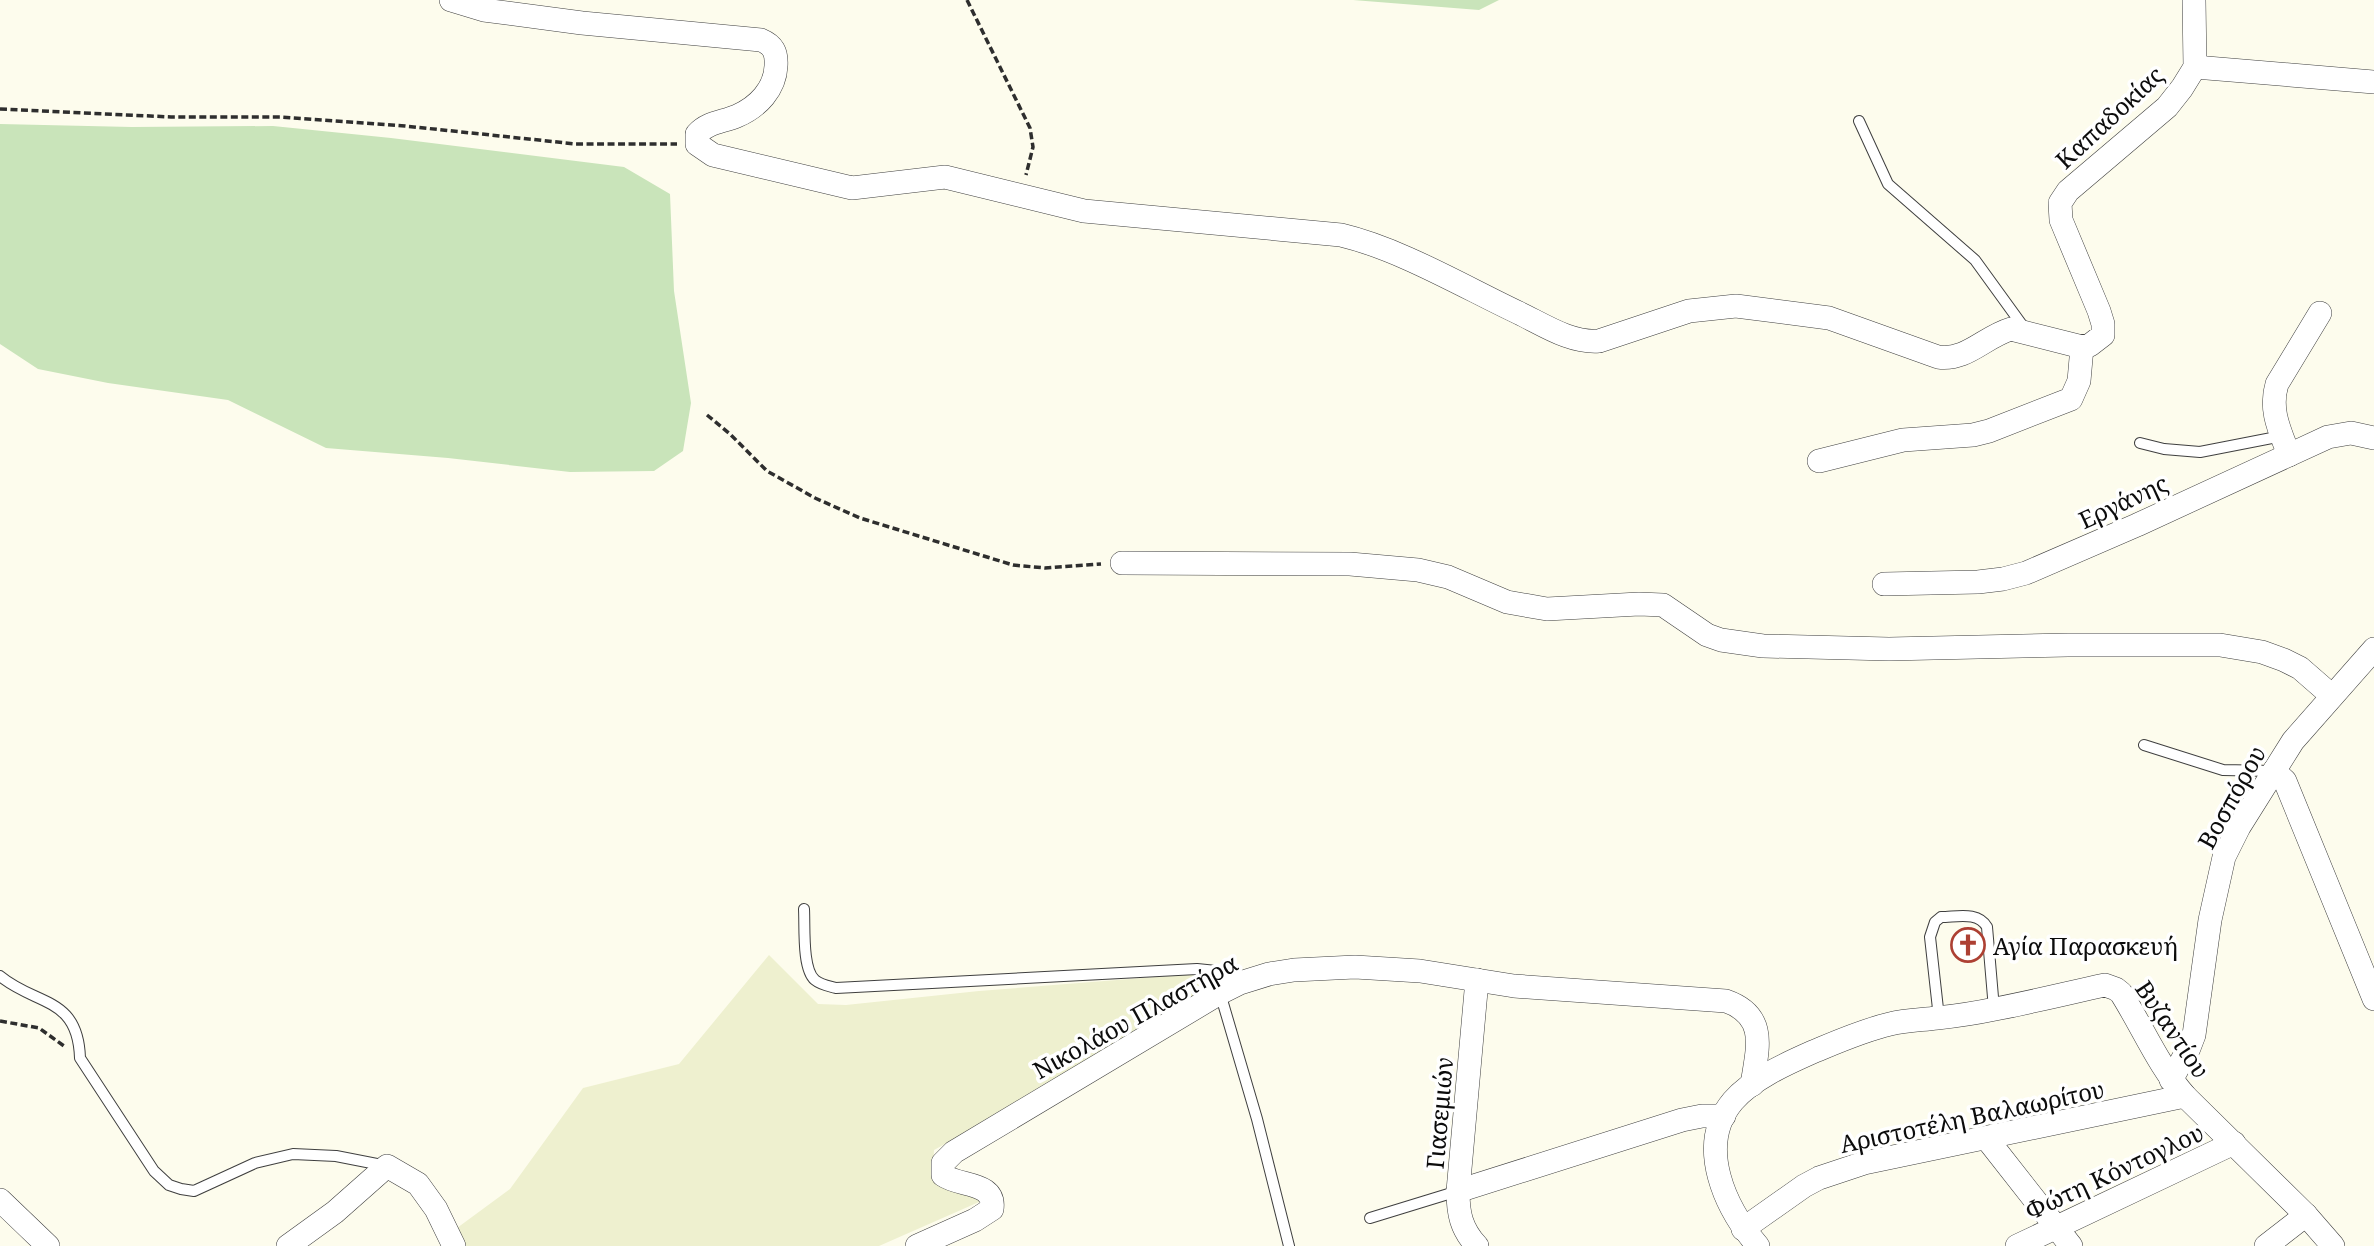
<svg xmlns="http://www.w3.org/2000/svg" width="2374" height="1246" font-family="'Noto Serif',serif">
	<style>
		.farmland { fill: #eef0cf }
		.green { fill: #c9e4ba }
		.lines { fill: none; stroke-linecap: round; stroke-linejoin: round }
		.lane-casing { stroke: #3f3f3f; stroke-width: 12 }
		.street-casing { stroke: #3f3f3f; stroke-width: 24 }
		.path { stroke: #2e2e2e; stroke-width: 3.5; stroke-dasharray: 7 3.5; stroke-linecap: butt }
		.lane { stroke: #fff; stroke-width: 10 }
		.street { stroke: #fff; stroke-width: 23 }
		.labels { text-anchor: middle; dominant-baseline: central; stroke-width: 7; stroke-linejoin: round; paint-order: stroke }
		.street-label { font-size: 24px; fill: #0c0c0c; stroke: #fff }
		.poi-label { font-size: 24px; fill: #0c0c0c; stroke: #fff; text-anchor: start }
	</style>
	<rect width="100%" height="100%" fill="#fdfced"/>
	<polygon class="farmland" points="769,955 818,1004 846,1005 979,991 1193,974 1215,975 1234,980 1013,1107 934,1150 933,1169 982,1196 979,1202 879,1246 466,1246 457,1228 510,1189 583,1088 679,1064"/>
	<g class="green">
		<polygon points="1353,0 1499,0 1479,10"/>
		<polygon points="0,124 132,127 273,126 391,138 624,167 670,194 674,291 691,403 683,451 654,471 570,472 448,458 326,448 228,400 108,383 38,369 0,344"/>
	</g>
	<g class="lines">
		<g class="lane-casing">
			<g id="lane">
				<polyline points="1859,121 1888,184 1975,260 2025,329"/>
				<polyline points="2140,443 2164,449 2200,452 2282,436"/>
				<polyline points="2144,745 2223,770 2273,771"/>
				<path d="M804,909C805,927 802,969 815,980C821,985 829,986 836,988L1197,969L1226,972L1247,977"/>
				<path d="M0,976C36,1006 78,996 80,1058L154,1171L169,1185L181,1189L194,1191L255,1163L293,1154L336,1156L387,1166"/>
				<polyline points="1220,993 1257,1119 1289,1246"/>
				<path d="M1939,1018L1930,937L1935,922L1941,917C1957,917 1978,911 1987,927L1994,1009"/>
				<polyline points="1370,1218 1458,1191"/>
			</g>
		</g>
		<g class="street-casing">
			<g id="street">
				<path d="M451,0L484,10L582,23L761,40C773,45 777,52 776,66C775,89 758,107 737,116C723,122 708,122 697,134V144L713,155L852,188L945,177L1084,211L1341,235C1400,249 1464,287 1519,313C1544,325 1570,343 1599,341L1689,311L1736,306L1829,318L1938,357C1967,361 1984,337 2011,329L2082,347L2090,345L2103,335V324L2099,311L2061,220L2060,203L2068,191L2167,107L2182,88L2195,67L2194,0"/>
				<polyline points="2195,67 2374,82"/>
				<path d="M2289,455C2280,431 2269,410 2277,384L2320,313"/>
				<polyline points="1819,461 1903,440 1973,435 1989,431 2071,399 2079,381 2082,347"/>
				<polyline points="1122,563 1350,564 1418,570 1448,577 1507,602 1547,609 1639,604 1663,605 1707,635 1721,640 1763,646 1889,649 2068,645 2220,645 2262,652 2284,660 2300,668 2331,695"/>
				<polyline points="1884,584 1978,582 2003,579 2026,573 2137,525 2328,437 2351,433 2374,438"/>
				<polyline points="2274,771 2285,781 2374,999"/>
				<polyline points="2171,1080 2189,1048 2194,1035 2210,920 2224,857 2239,827 2293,741 2374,649"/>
				<polyline points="1987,1139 2071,1246"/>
				<polyline points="1458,1191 1682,1120 1702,1116 1724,1116"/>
				<polyline points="0,1200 48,1246"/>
				<polyline points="1743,1229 1804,1186 1819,1178 1864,1163 2185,1096"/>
				<polyline points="288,1246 335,1212 387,1166 418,1184 436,1209 454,1246"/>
				<path d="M917,1246L975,1220L992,1209C996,1181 959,1187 943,1175V1163L954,1152L1220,993L1240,983L1269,974L1294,970L1355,967L1420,971L1514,986L1726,1001C1769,1016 1757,1050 1752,1085"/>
				<path d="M1477,1246C1461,1229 1458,1213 1458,1191L1477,980"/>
				<path d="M1758,1246C1726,1209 1695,1146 1733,1101C1753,1078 1788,1063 1815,1051C1839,1041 1864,1030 1890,1024C1906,1020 1921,1020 1937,1018C1956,1016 1976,1013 1995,1009C2032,1002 2068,993 2105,985L2116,989L2121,993C2143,1028 2158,1065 2185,1096L2306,1215L2333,1246"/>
				<polyline points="2017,1246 2234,1143"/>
				<polyline points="2266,1246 2306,1215"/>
			</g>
		</g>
		<g class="path">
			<polyline points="967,0 1030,128 1033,147 1026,175"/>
			<polyline points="0,109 171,117 280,117 405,126 576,144 677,144"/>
			<polyline points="707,415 730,434 767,471 815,498 860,518 1013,565 1045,568 1101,564"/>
			<polyline points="0,1021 39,1028 64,1046"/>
		</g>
		<use href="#lane" class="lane"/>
		<use href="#street" class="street"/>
	</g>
	<defs>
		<g id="church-ring" transform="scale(1.75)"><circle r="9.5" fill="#fff" stroke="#ad4033" stroke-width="1.5"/><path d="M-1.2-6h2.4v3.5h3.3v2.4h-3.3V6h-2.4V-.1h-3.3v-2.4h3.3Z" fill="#ad4033"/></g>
	</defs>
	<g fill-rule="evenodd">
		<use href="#church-ring" x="1968" y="945"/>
	</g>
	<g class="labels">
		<g class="street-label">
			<text transform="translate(2109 117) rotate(-43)">Καπαδοκίας</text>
			<text transform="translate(2123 501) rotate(-25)">Εργάνης</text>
			<text transform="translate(2231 797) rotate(-61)">Βοσπόρου</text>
			<text transform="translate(1135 1016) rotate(-29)">Νικολάου Πλαστήρα</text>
			<text transform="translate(2173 1029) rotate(56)">Βυζαντίου</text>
			<text transform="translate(1439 1113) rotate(-85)">Γιασεμιών</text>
			<text transform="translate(1972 1116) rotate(-12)">Αριστοτέλη Βαλαωρίτου</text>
			<text transform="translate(2114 1171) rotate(-25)">Φώτη Κόντογλου</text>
		</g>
		<g class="poi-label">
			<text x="1993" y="945">Αγία Παρασκευή</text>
		</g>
	</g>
</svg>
